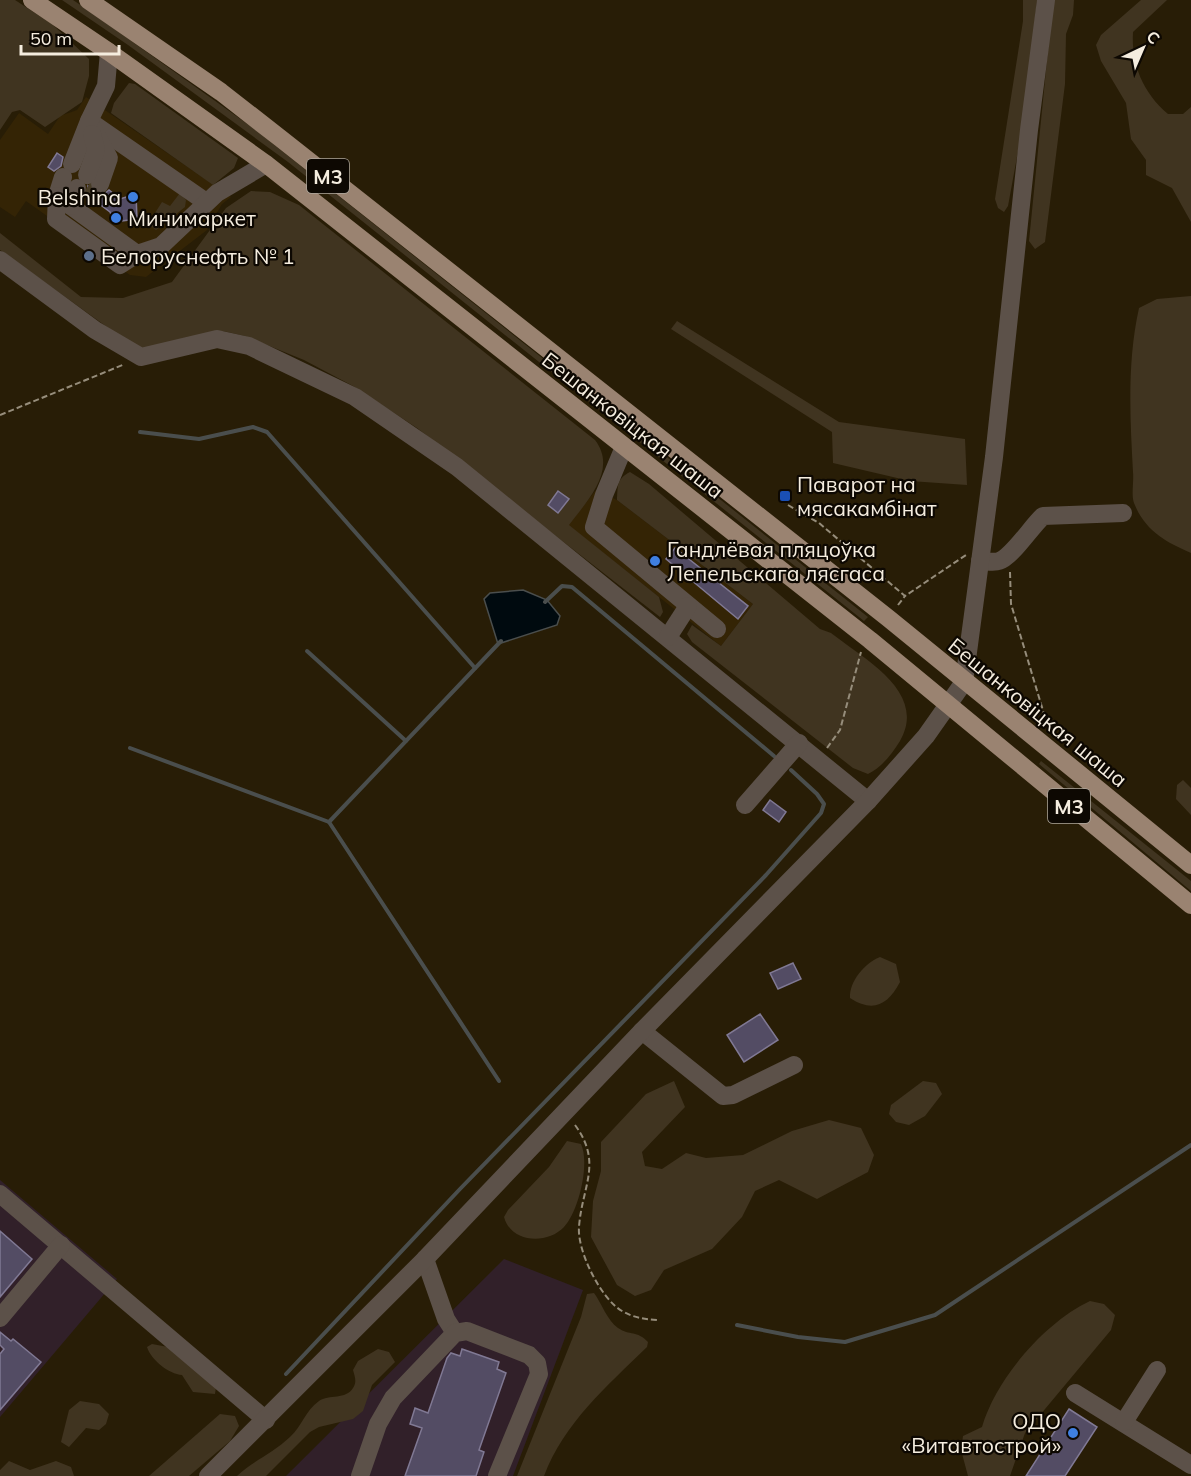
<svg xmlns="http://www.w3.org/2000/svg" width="1191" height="1476" font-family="Mulish,sans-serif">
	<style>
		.built { fill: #342405 }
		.industrial { fill: #312029 }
		.green { fill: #403420 }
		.water { fill: #000a0f; stroke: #4a4e4d; stroke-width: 1.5 }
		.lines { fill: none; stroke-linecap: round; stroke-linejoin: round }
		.stream { stroke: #4a4e4d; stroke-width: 4 }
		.building { fill: #534c64; stroke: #807994; stroke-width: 1.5 }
		.minor-tunnel { stroke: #473c27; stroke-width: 18; stroke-dasharray: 18 9; stroke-linecap: butt }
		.path { stroke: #968d7b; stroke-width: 2; stroke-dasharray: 6 3; stroke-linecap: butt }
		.minor { stroke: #5c5149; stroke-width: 18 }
		.major { stroke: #9a8371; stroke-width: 18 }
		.shop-dot { fill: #3f7fe0; stroke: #0d0802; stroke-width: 2 }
		.service-dot { fill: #5c6f8a; stroke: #0d0802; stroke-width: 2 }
		.transit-dot { fill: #1a4fb4; stroke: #0d0802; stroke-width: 2 }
		.labels { text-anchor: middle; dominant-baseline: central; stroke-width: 4.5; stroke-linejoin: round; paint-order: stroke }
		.shield { fill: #0d0802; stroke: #afa89d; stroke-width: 1.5 }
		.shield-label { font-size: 20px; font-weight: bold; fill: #f5eddf }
		.poi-label { font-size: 21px; fill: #f5eddf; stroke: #0d0802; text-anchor: start }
		.street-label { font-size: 21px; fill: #f5eddf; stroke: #0d0802 }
	</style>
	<rect width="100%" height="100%" fill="#281d06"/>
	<g class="built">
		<polygon points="86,97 231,197 222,204 207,230 146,277 130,275 26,201 15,217 0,207 0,140 19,113 48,134 60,116 77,110"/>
		<polygon points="596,490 617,500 753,604 721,646 568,525"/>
	</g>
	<g class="industrial">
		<polygon points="0,1180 117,1279 0,1417"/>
		<polygon points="504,1259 583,1290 513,1476 286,1476"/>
	</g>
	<g class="green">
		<polygon points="0,0 15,0 52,24 89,59 89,76 82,102 45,127 20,110 12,112 0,130"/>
		<polygon points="62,0 73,0 85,8 253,128 868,617 864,621 288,162 128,45"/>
		<polygon points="1023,0 1037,0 1026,108 1008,206 1004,212 998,208 995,199 1023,21"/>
		<polygon points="1053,0 1074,0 1073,15 1066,34 1065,84 1045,242 1035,249 1029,241"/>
		<path d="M1141,0H1167L1133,32C1131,64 1143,93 1168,114H1183L1191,107V222L1172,188L1146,175V160L1131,139L1126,103L1101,61L1096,45L1101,35Z"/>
		<polygon points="129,83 135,84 238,158 234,168 213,185 111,113 114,103"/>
		<path d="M251,191L270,192L299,205L595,440C618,470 587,501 569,525L659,597L663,612L660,617L417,428L353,386L304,360L245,336L223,331L150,352L132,345L0,250V233L81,297L123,298L172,282L226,208Z"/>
		<polygon points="180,193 186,200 185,207 156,230 148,224 162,202 170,206"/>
		<path d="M1191,296V553C1166,542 1145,531 1134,503C1131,495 1134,481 1133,472C1130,417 1127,362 1139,308L1157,299Z"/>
		<polygon points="677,321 839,422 965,439 967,485 910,481 833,463 832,432 671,329"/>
		<path d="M630,472L649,484L820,629L831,633C864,659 928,692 900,741C892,754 882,767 868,774L853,768L692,642L687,634L692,625L721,646L753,604L617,500C618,487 616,479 630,472Z"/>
		<polygon points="1041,761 1191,881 1191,891 1039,764"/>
		<polygon points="1183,780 1191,788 1191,815 1176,799 1177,785"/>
		<path d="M880,957L896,964L900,982C888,1005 873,1013 850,998C849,981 865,963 880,957Z"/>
		<polygon points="674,1081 685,1107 642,1152 645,1166 662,1169 686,1153 706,1158 743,1155 792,1131 829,1120 861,1128 874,1155 868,1172 817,1199 779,1180 755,1191 742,1217 712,1249 664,1270 651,1290 635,1296 617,1285 591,1237 593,1201 601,1171 601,1142 646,1094"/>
		<polygon points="923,1081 936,1083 942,1094 925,1116 909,1125 896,1122 889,1114 891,1105"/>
		<path d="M567,1141L581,1144C590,1163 579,1211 564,1227C547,1245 511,1243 504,1217L508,1210L549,1167Z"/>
		<path d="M594,1293C602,1304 607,1320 618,1328C630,1336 637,1330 648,1342L647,1347C607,1386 564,1423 544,1476H517L581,1317L587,1294Z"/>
		<path d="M1090,1301L1104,1304L1115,1315L1111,1330L1025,1433L1010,1476H968L961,1450L963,1436L982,1427C996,1379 1045,1322 1090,1301Z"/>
		<path d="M152,1344L168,1347L216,1387L215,1394L193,1392L182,1375C169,1374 151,1360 147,1347Z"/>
		<path d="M378,1349L389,1352L395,1362L372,1385L363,1411L353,1419L319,1427L310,1432L266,1476H237C253,1461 273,1453 290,1437C302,1426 305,1411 319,1401C329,1394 346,1400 353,1388C357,1382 355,1377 353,1370L358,1361Z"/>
		<polygon points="80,1401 99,1404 109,1414 106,1424 99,1430 86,1428 69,1447 61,1442 69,1410"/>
		<polygon points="220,1414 235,1416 239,1426 230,1441 189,1476 149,1476"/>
		<polygon points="9,1461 30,1470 56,1461 71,1467 74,1476 0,1476 0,1470"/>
	</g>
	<polygon class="water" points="523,590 547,600 560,616 557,625 498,644 484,599 490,593"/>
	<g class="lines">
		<g class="stream">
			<polyline points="140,432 199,439 253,427 267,432 475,668"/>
			<polyline points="545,602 562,586 572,587 774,756"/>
			<polyline points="307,651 406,741"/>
			<polyline points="130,748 329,822 501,641"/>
			<polyline points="329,822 499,1081"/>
			<polyline points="737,1325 798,1337 845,1342 935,1315 1191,1145"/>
			<polyline points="286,1374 460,1189 766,875 821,813 824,804 817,794 791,770"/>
		</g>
	</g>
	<g class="building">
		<polygon points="57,153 63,157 61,166 54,171 48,167"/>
		<polygon points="88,186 96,194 103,195 109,190 120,199 136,194 137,219 114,222 110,212 87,195"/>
		<polygon points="558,491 569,499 558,513 548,505"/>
		<polygon points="675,548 748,606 738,619 666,559"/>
		<polygon points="770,800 786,812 779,822 763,810"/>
		<polygon points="793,963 801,979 778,989 770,973"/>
		<polygon points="760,1014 778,1040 744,1062 727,1035"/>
		<polygon points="0,1231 32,1259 0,1297"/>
		<polygon points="0,1332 11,1341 13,1339 41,1362 0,1410 0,1354 4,1349 0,1345"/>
		<polygon points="462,1349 499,1362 497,1369 506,1373 479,1450 484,1452 476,1476 405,1476 422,1428 410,1424 415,1408 428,1413 447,1358 451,1353 460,1356"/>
		<polygon points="1069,1409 1097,1427 1065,1476 1026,1476"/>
	</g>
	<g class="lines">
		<polyline class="minor-tunnel" points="91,198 100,184"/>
		<g class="path">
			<polyline points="0,415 125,364"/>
			<polyline points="788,505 819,523 905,596 966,555"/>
			<polyline points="1010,572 1011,604 1047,724"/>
			<polyline points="898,605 905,596"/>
			<polyline points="827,748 840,730 861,652"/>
			<path d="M575,1125C603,1163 582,1186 579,1227C577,1251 601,1299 622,1311C634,1318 644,1319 658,1320"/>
		</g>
		<g class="minor">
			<polyline points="89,121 206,202"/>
			<polyline points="91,125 109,158 100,184"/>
			<polyline points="72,164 89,121 106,86 109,52"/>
			<polyline points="87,175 96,150 92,134"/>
			<polyline points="63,177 57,196 137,254 161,246 217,193 266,164"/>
			<polyline points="57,196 56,219 120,265 137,254"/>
			<polyline points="71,206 77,188"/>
			<polyline points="0,260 95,330 141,357 217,339 249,346 355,397 457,467 868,801"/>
			<polyline points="624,447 604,495 594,527 717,629"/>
			<path d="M980,561C986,561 994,563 999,561C1012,557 1031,527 1043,516L1123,513"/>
			<polyline points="668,637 688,606"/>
			<polyline points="745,805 799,743"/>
			<polyline points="642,1031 723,1096 733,1095 794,1065"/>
			<polyline points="0,1194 266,1420"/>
			<polyline points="425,1259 446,1319 455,1333"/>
			<polyline points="0,1318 61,1245"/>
			<polyline points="1075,1393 1191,1465"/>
			<polyline points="1124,1422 1157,1370"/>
			<polyline points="208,1476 425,1259 642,1031 868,801 926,736 964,682 994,457 1029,130 1046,0"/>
			<polyline points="360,1476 378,1424 393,1398 455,1333 467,1331 529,1355 537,1363 539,1374 497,1476"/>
		</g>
		<g class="major">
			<polyline points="32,0 109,52 266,164 870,640 1191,905"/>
			<polyline points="88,0 221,92 280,138 888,618 1191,865"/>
		</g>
	</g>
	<g class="shop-dot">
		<circle cx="133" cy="197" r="6"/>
		<circle cx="116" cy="218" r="6"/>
		<circle cx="655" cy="561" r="6"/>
		<circle cx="1073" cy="1433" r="6"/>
	</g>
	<circle class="service-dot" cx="89" cy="256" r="6"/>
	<rect class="transit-dot" x="779" y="490" width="12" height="12" rx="3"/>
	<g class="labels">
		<g class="shield">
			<rect x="307" y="159" width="42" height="34" rx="4.5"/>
			<rect x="1048" y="789" width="42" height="34" rx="4.5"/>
		</g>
		<g class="shield-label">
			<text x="328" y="176">М3</text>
			<text x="1069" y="806">М3</text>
		</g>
		<g class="poi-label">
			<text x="121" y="197" text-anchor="end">Belshina</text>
			<text x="128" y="218">Минимаркет</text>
			<text x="101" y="256">Белоруснефть № 1</text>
			<text x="797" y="484">Паварот на<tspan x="797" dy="24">мясакамбінат</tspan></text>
			<text x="667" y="549">Гандлёвая пляцоўка<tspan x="667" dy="24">Лепельскага лясгаса</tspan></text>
			<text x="1061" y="1421" text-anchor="end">ОДО<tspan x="1061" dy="24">«Витавтострой»</tspan></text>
		</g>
		<g class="street-label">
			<text transform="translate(633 425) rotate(38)">Бешанковіцкая шаша</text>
			<text transform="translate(1038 712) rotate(39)">Бешанковіцкая шаша</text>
		</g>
	</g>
	<g transform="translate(1143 48) rotate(44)" stroke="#0d0802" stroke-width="4.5" paint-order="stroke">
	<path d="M0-4.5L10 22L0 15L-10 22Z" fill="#f5eddf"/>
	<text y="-9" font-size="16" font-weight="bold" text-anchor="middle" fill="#f5eddf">С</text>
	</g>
	<path d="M21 45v9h98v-9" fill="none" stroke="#f5eddf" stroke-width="3"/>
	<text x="30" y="45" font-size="18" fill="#f5eddf" stroke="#0d0802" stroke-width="4.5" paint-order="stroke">50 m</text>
</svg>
